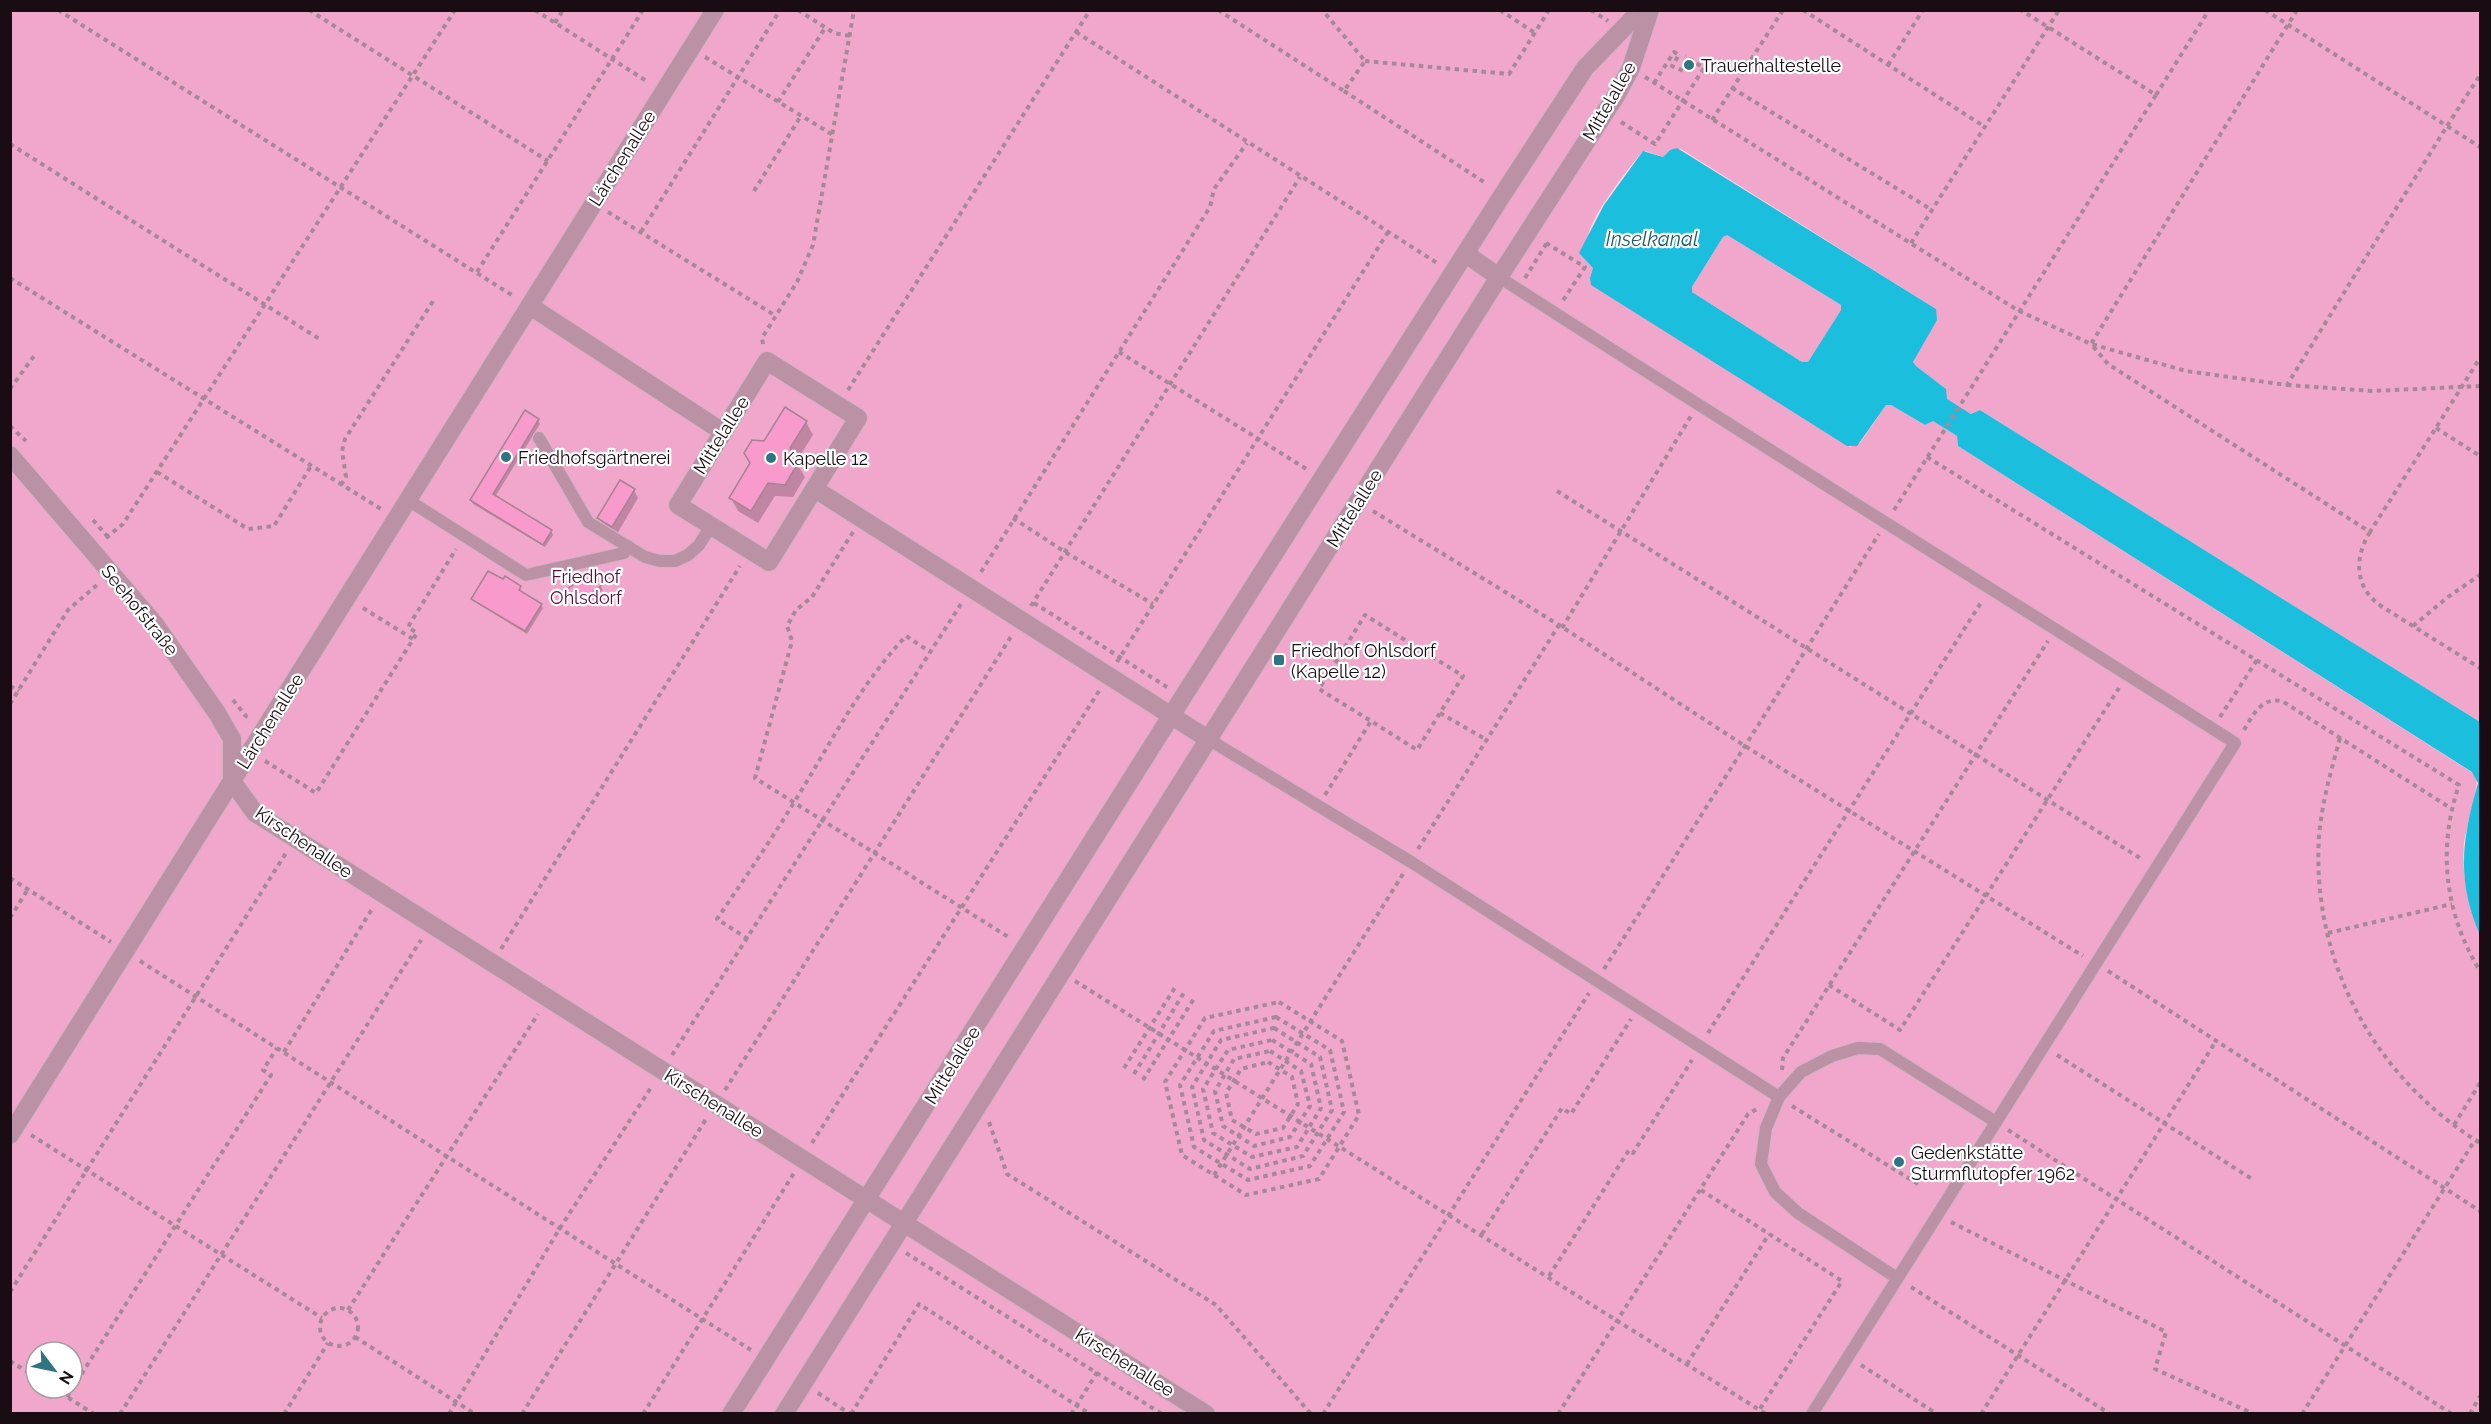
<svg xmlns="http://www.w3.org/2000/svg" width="2491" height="1424" font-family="Raleway,sans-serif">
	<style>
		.green { fill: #f1a7cc; fill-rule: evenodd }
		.water { fill: #1bbfdd; fill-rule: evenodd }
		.shadow { fill: #0003 }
		.building { fill: #f89acb; stroke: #a68394; stroke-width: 1.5 }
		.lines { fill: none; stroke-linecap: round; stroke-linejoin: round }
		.lane-casing { stroke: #d3b1c2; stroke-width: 14 }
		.street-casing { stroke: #d3b1c2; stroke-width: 20 }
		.path { stroke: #a68998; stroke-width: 4; stroke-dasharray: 4.5 4.5; stroke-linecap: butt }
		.lane { stroke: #ba91a5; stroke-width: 12 }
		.street { stroke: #ba91a5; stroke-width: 18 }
		.poi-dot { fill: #2f7483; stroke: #fff; stroke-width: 2 }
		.labels { text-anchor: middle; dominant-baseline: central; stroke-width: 4.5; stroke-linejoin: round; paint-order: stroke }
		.poi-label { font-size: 18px; fill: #190c13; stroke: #fff; text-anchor: start }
		.street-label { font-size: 18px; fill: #190c13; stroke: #fff }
		.park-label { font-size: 18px; fill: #5f0c41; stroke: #fff }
		.water-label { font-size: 20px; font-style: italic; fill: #215c69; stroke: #fff }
	</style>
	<rect width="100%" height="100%" fill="#fcd5e8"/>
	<g class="green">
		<path d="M10,11H2480V722L1980,410L1971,414L1946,399V389L1916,366L1913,362L1936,309L1681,149L1670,150L1663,157L1646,151L1642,152C1626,172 1597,208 1589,232C1586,242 1588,259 1593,268L1590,278L1850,447L1860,443L1886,405H1891L1925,425L1933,421L1957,436L1958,446L2476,775C2480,784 2466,828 2464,843C2461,875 2469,906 2480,935V1413H11ZM36,1352H72V1388H36Z"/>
		<polygon points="1727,235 1841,305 1841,310 1808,362 1802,362 1692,292 1692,287 1723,237"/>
	</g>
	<path class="water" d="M1677,148L1936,309L1937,320L1913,362L1916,366L1946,389L1947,399L1971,414L1980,410L2480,722V935C2456,879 2462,840 2478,783L2472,772L1958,446L1957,436L1933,421L1925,425L1891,405H1886L1857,446H1847L1591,285L1590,278L1593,268L1579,253L1604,205L1643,151L1663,157L1670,150ZM1727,235L1841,305V310L1808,362H1802L1692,292V287L1723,237Z"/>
	<g class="shadow">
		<polygon points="538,420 540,424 495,497 551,531 553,535 545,547 473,504 471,500"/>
		<polygon points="806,422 813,435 796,462 805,477 793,497 775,496 758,523 738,511 731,498 765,443"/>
		<polygon points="634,490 638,498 617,534 604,526 599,518"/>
		<polygon points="592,574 603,590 579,607 568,591"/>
		<polygon points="520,587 521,593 541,605 543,608 527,634 475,602 473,599"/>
	</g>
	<g class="building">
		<polygon points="785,407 807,421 790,448 798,463 785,485 768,483 751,511 729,498 750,463 744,453 752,440 764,441"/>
		<polygon points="525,410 539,419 493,494 552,530 543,545 470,500"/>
		<polygon points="620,480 635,489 612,527 597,518"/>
		<polygon points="488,571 503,579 505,576 521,586 519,590 542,604 525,631 471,599"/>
		<polygon points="592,571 602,585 576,604 566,590"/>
	</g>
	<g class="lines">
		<g class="lane-casing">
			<g id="lane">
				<path d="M1499,277C1743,435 1990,587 2235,743L1812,1414"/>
				<polyline points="539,438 588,522 645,557 660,561 675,561 688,555 699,545 711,526"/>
				<polyline points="408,500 526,575 624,553 628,546"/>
				<polyline points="1208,739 1411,862 1779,1097"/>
				<polyline points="1897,1278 1798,1213 1775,1192 1761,1164 1766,1128 1779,1097 1801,1072 1832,1056 1858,1048 1880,1049 1996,1122"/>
			</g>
		</g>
		<g class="street-casing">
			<g id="street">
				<polyline points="1466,254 1499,277"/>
				<polyline points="530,306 723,432"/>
				<polygon points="767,361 858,418 769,562 678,505"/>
				<polyline points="10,455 154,623 217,713 232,739 232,781"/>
				<polyline points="815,489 1208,739"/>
				<polyline points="232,781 255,813 1206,1414"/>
				<polyline points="10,1135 715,10"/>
				<polyline points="731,1414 1183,697 1503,194 1585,68 1641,10"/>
				<polyline points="784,1414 1499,277 1617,94 1631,68 1650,10"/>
			</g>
		</g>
		<g class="path">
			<polyline points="58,10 515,297"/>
			<polyline points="309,10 548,161"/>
			<polyline points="535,10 648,82"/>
			<polyline points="798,10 834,33 850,36"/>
			<polyline points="1218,10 1344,91 1365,61 1324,12 1325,10"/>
			<polyline points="1500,10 1535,33"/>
			<polyline points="1591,10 1608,21"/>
			<polyline points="1803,10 1985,127"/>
			<polyline points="2265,10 2447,126 2480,75"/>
			<polyline points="2297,10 2091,344 2108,364 2370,532 2480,358"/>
			<polyline points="555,23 563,10"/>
			<polyline points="1076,32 1437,263"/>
			<polyline points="705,57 833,135"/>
			<polyline points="1365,61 1509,74 1549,10"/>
			<polyline points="1888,65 1923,10"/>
			<polyline points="1645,77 2019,311 2091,344 2186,371 2287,385 2447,126 2480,147"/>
			<polyline points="1654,83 1674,52 1679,55 1672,66 1686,72 1693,61"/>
			<polyline points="1732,88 1932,210"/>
			<polyline points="1344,91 1487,184"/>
			<polyline points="2156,95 2209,10"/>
			<polyline points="778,102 825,28"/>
			<polyline points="1712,120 1783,10"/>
			<polyline points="1621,122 1655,144 1704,68 1685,56"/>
			<polyline points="10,144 321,340"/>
			<polyline points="754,191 801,116"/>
			<polyline points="608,212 776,316"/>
			<polyline points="641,232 780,10"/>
			<polyline points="1546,243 1585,267 1562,302"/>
			<polyline points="1911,243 2059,10"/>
			<polyline points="477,272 643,10"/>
			<polyline points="10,278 381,509"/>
			<polyline points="1525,278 1548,241"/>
			<polyline points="763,344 762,338 797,282 813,245 854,10"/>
			<polyline points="1119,352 1308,470"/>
			<polyline points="2287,385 2373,391 2480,386"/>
			<polyline points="10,389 34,356"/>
			<polyline points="848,390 1090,10"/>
			<polyline points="10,426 26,441"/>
			<polyline points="2436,428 2480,456"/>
			<path d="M1927,457L2459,785C2437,849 2445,914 2480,971"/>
			<polyline points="157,472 248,529 274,526 311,466"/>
			<polyline points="341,485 346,477 342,451 345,439 435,298"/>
			<polyline points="1557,491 2143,860"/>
			<polyline points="1894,510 2156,95 2021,10"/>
			<polyline points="1373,511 1559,625 1745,746 2083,956"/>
			<polyline points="1013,518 1065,552 1153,604"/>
			<polyline points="93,520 108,537"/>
			<polyline points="853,532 812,597 796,610 787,626 792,641 755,778 1010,938"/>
			<path d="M2370,532C2354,558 2354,587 2381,606L2480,668"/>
			<polyline points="106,538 123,524 455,10"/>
			<polyline points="981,572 1210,207 1214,189 1247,143"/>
			<polyline points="1034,603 1167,687"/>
			<polyline points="1031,606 1300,177"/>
			<polyline points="363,608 413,639"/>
			<polyline points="2413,626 2448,597 2480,575"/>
			<polyline points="1562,628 1691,416"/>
			<polyline points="1117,662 1388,232"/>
			<polyline points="10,686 19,691"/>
			<polyline points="233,700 246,716 243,720"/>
			<polyline points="10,704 68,610 97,585"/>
			<polyline points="1440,713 1487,740"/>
			<polyline points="2220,717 2257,660"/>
			<path d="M2244,730C2253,715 2261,697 2282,701L2452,809"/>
			<path d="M2340,738C2331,771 2322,802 2319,836C2311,962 2375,1078 2480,1143"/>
			<polyline points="265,761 316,793 417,633 408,627 456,549"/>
			<polyline points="1325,795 1371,721 1417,750 1463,676 1365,615 1319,689 1371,721"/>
			<polyline points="1418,849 1559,625"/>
			<polyline points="10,878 111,942"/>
			<polyline points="10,918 28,889"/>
			<polyline points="2328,933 2452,904"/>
			<path d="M748,939L717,919C743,881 769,843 793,804C830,745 858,687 906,636L930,652"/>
			<polyline points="501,949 740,566"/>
			<polyline points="140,961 751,1350"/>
			<polyline points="1604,969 1879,534"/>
			<polyline points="2108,971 2480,1211"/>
			<polyline points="1075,981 1766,1414"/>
			<polyline points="1829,985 1900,1030 2119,688"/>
			<polygon points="1279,1002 1342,1041 1359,1115 1319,1179 1246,1195 1182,1155 1165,1082 1205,1018"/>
			<polygon points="1276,1017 1330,1050 1344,1112 1310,1166 1248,1180 1194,1147 1180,1085 1214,1031"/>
			<polygon points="1274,1028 1320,1057 1332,1110 1303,1156 1250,1169 1204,1140 1192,1087 1221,1040"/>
			<polyline points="1708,1033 1982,601"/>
			<polygon points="1272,1040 1311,1064 1321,1108 1297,1147 1252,1157 1213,1133 1203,1089 1228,1050"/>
			<polygon points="1270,1051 1301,1071 1310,1106 1290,1137 1254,1146 1223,1126 1215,1091 1234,1059"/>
			<polyline points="284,1052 372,909"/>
			<polyline points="672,1055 961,604"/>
			<polyline points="2057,1055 2252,1179"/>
			<polygon points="1268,1062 1292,1077 1298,1104 1283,1128 1256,1134 1232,1120 1226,1093 1241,1069"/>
			<polyline points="1124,1068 1176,986"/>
			<polyline points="1782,1070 1783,1058 2048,641"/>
			<polyline points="1134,1074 1185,991"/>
			<polyline points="1143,1080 1195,997"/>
			<polyline points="725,1090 1012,635"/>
			<polyline points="1792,1106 1918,1184"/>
			<polyline points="989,1122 1007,1174 1216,1305 1311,1414"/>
			<polyline points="2454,1125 2480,1083"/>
			<polyline points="2008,1130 2452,1414"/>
			<polyline points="31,1135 322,1318"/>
			<polyline points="812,1143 1099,691"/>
			<polyline points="1214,1175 1403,874"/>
			<polyline points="1701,1190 1842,1281 1760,1409"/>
			<polyline points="1951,1222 2166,1332 2155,1369 2254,1414"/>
			<polyline points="1482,1234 1562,1108 1571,1114 1631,1019"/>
			<polyline points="906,1253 1162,1414"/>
			<polyline points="1549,1276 1629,1150 1633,1153 1692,1060"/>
			<polyline points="1911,1287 2110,1414"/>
			<polyline points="10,1292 286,853"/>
			<circle cx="339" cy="1327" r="19"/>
			<polyline points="348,1310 538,1014"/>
			<polyline points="355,1337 475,1414"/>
			<polyline points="10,1361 36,1377"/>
			<polyline points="1687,1364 1769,1234"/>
			<polyline points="1861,1365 1937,1414"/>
			<polyline points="53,1388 94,1414"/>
			<polyline points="818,1393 850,1414"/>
			<polyline points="67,1397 271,1075 263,1070 277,1048"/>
			<polyline points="120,1414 421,940"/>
			<polyline points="284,1414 328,1343"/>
			<polyline points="449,1414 560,1228 652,1086"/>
			<polyline points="522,1414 706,1119"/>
			<polyline points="643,1414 794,1173"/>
			<polyline points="851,1414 919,1304 1090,1414"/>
			<polyline points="1071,1414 1098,1371"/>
			<polyline points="1323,1414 1589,993"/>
			<polyline points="1558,1414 1748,1114 1757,1109"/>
			<polyline points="1981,1414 2216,1041"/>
			<polyline points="2302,1414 2475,1140"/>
			<polyline points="2470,1414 2480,1396"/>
		</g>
		<use href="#lane" class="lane"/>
		<use href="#street" class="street"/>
	</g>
	<g class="poi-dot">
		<circle cx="1689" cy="65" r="6"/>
		<circle cx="506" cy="457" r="6"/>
		<circle cx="771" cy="458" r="6"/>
		<rect x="1273" y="654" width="12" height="12" rx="3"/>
		<circle cx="1899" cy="1162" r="6"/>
	</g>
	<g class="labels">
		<g class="poi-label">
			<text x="1701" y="65">Trauerhaltestelle</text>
			<text x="518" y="457">Friedhofsgärtnerei</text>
			<text x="783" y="458">Kapelle 12</text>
			<text x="1291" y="650">Friedhof Ohlsdorf<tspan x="1291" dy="21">(Kapelle 12)</tspan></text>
			<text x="1911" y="1152">Gedenkstätte<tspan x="1911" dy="21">Sturmflutopfer 1962</tspan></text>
		</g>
		<g class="street-label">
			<text transform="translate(1609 101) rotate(-60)">Mittelallee</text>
			<text transform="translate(622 158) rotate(-58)">Lärchenallee</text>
			<text transform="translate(721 435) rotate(-58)">Mittelallee</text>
			<text transform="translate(1354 508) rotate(-58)">Mittelallee</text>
			<text transform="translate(140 610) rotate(51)">Seehofstraße</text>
			<text transform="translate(270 721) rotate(-58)">Lärchenallee</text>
			<text transform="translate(304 842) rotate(34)">Kirschenallee</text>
			<text transform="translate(952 1065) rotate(-58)">Mittelallee</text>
			<text transform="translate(714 1103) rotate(32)">Kirschenallee</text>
			<text transform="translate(1125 1362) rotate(32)">Kirschenallee</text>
		</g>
		<g class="park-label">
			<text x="586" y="576">Friedhof<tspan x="586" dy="21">Ohlsdorf</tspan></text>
		</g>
		<g class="water-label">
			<text x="1652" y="239">Inselkanal</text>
		</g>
	</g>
	<rect width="2491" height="1424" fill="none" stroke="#190c13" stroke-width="24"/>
	<g transform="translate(54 1370) rotate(122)"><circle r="28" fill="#ffffff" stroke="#a39ea1" stroke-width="1.5"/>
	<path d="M0-4.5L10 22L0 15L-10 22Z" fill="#2f7483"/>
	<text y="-9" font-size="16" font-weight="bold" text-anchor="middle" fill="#190c13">N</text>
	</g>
</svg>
